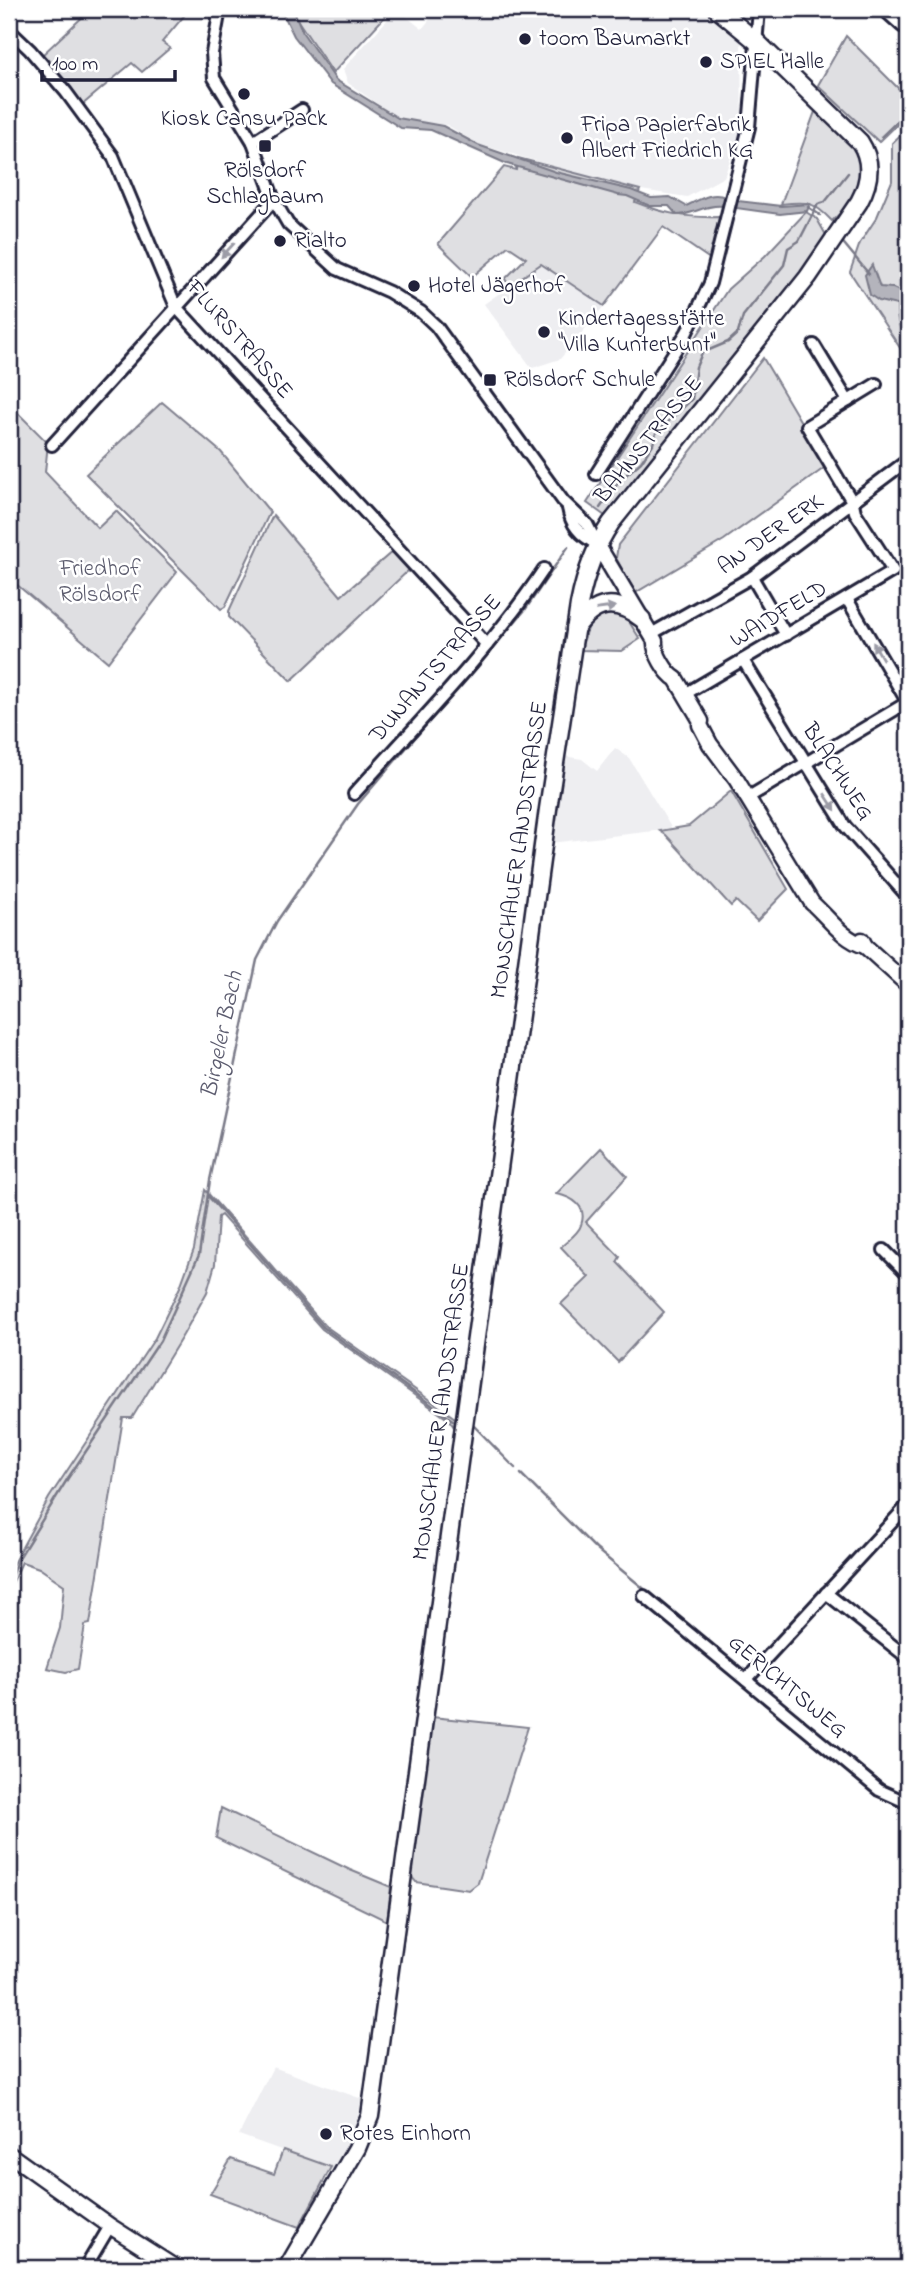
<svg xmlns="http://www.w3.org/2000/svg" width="917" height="2277" font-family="'Indie Flower',sans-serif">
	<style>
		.built { fill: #eeeef1 }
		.green { fill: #dfdfe2; stroke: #80808e; stroke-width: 2 }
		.water { fill: #b4b4bc; stroke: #7a7a88; stroke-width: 2 }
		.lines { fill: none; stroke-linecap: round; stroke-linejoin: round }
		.stream { stroke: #7a7a88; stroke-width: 2.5 }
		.street-casing { stroke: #22223b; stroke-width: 16 }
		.secondary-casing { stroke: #22223b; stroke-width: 19 }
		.primary-casing { stroke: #22223b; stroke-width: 21 }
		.street { stroke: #fff; stroke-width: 10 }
		.secondary { stroke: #fff; stroke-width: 14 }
		.primary { stroke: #fff; stroke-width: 16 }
		.oneway { fill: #9c9ca7 }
		.poi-dot { fill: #22223b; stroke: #fff; stroke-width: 2.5 }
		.labels { text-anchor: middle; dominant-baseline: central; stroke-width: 5; stroke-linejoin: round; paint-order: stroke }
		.poi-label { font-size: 23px; fill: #22223b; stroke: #fff; text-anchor: start }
		.street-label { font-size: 23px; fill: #22223b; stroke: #fff }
		.park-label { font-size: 23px; fill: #5b5b6d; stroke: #fff }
		.water-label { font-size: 24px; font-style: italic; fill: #5c5c6f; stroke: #fff }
	</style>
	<rect width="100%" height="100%" fill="#fff"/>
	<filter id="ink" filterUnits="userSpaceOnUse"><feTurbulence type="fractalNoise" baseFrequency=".0143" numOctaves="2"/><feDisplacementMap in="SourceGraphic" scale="14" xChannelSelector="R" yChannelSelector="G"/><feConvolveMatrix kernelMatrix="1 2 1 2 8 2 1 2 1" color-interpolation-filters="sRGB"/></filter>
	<g filter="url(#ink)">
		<g class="built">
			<polygon points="397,9 422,29 438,9 700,9 741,42 742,126 724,177 687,197 628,188 478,144 447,125 399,119 348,83 343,69"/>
			<polygon points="541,264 604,306 560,359 532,368 484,304"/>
			<polygon points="615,748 629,758 672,829 550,843 563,756 582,759 597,771"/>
			<polygon points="273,2067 362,2099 356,2125 334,2169 239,2135"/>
		</g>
		<g class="green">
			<polygon points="91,9 174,9 184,16 162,42 170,48 142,72 132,63 82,105 42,55"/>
			<polygon points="290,9 392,9 333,73"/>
			<polygon points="846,36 902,92 908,86 908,114 879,142 818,85"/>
			<path d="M816,109C829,120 847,133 856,148C872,175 852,204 832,221C813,201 808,201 781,204Z"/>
			<polygon points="908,128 908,360 850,272 860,243 877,217 892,181 892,143"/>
			<path d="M518,158L640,190L635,202C665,214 686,218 719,217L710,259L663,227L604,306L541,264L509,286L505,279L526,258L508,246L472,277L438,244L504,167L516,170Z"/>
			<polygon points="806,212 817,219 826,235 803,273 605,516 587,503 728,289 765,256"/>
			<polygon points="763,358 827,466 724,540 635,593 616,558 618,545"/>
			<polygon points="162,402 221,452 270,512 225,607 221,609 86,474"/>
			<polygon points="9,404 48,443 45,472 98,528 116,511 177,572 108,662 9,578"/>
			<polygon points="273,515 341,596 393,551 410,569 291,681 229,617 229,611"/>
			<polygon points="610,610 626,617 640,639 622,651 580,650 592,618"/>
			<polygon points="731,791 788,889 757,921 736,901 731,906 666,835 660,831 689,826"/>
			<path d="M601,1148L627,1176L586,1222L620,1257L617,1262L664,1312L618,1362L561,1304L589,1277L561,1247C567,1241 579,1233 581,1225C588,1206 572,1197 556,1194Z"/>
			<polygon points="205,1190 324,1325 455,1418 454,1427 449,1420 322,1329 221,1215 218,1217 215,1264 207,1292 183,1335 132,1418 123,1418 90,1624 85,1625 78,1669 66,1672 47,1668 60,1628 64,1585 39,1568 22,1562 9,1590 9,1571 49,1498 155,1338 180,1287 194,1249"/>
			<polygon points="432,1717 528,1727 478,1883 469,1890 416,1882 408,1872"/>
			<polygon points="221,1808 350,1870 391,1887 387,1921 216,1838"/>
			<polygon points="283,2150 331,2167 299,2227 210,2194 231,2159 274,2174"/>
		</g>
		<g class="water">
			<path d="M281,9L294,11L303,33L336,80L398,118L443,126L478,145L556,172L631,190L651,198L670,197L686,206C699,200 712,191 725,197L723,206C705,204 693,215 677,215L669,206H650L627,196L618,195L507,164L431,130L401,128L331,84L294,36Z"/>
			<polygon points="738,201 781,206 810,204 807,211 780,214 736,208"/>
			<path d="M872,265L880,287L893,288L904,293L908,305V337C897,329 897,317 897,305L879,301L870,295L865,275Z"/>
		</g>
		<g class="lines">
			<g class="stream">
				<polyline points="881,137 908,111"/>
				<polyline points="808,207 820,215"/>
				<polyline points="840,239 869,274"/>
				<polyline points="600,508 620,480 641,462 653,444 656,433 692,399 696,367 702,353 728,342 738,333 743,316 784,265 788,248 799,241 818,204 825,202 848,173"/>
				<polyline points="208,1196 323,1327 454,1421"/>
				<polyline points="474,1426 515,1468"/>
				<polyline points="521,1474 596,1549 741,1669"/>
				<polyline points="9,1581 17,1561 68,1478 160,1341 199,1255 210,1180 257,960 277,921 358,804 525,610 568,547"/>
				<polyline points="792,1712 885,1786"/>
			</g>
			<g class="street-casing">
				<g id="street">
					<polyline points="220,9 212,53 214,78 253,142 274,200 288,224 337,269 389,292 421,312 436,326 563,501 587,524 597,544"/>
					<polyline points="883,9 902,26 908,23"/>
					<polyline points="9,30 30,50 66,92 113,156 176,307 487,645"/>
					<polyline points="253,142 302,110"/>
					<polyline points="814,345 848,401"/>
					<polyline points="52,445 274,200"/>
					<polyline points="596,474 687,332 710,283 749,127 759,9"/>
					<path d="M568,508C571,526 582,537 597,544"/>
					<polyline points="752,577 786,635"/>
					<polyline points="847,599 908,703"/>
					<polyline points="651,634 752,577 908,460"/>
					<polyline points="743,660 845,826 908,897"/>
					<polyline points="685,694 893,571 855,512 853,503 807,426 876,384"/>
					<path d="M354,794C420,721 490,650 544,569"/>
					<polyline points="747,798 908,702"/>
					<polyline points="884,1250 908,1274"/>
					<polyline points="826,1593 908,1658"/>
					<polyline points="644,1596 879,1790 908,1803"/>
					<polyline points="746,1680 908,1505"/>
					<polyline points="85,2268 110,2226"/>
				</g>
			</g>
			<g class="secondary-casing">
				<g id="secondary">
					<path d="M597,544L655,641C654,653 666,673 676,679L701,721L700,725L710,744L736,779L812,903C829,918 842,939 865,946"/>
					<polyline points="862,940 865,946 908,985"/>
					<polyline points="9,2154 110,2226 176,2268"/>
				</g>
			</g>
			<g class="primary-casing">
				<g id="primary">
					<path d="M575,629C595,601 615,598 642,619"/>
					<path d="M287,2268L357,2148L370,2116L548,809L579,605C585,575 594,548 611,523L808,277L859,202C870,182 873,162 860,142L756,41L717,9"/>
				</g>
			</g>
			<use href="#street" class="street"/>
			<use href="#secondary" class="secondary"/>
			<use href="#primary" class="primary"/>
		</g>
		<defs><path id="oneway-solid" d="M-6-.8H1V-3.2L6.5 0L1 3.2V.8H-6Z" transform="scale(1.75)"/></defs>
		<g class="oneway">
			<use href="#oneway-solid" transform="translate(228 250) rotate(132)"/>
			<use href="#oneway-solid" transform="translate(606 608) rotate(-8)"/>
			<use href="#oneway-solid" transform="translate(878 651) rotate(-120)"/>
			<use href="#oneway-solid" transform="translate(830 802) rotate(57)"/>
		</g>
	</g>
	<g class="poi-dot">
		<circle cx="525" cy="39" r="7"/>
		<circle cx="706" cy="62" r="7"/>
		<circle cx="244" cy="94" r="7"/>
		<circle cx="567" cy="138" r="7"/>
		<rect x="258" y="139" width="14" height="14" rx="3.5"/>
		<circle cx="280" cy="241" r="7"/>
		<circle cx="414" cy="286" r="7"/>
		<circle cx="544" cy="332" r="7"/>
		<rect x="483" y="373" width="14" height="14" rx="3.5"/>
		<circle cx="326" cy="2134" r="7"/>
	</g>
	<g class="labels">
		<g class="poi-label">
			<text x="539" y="39">toom Baumarkt</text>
			<text x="720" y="62">SPIEL Halle</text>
			<text x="244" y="119" text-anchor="middle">Kiosk Cansu Pack</text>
			<text x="581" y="125">Fripa Papierfabrik<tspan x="581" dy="26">Albert Friedrich KG</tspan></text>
			<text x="265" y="171" text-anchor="middle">Rölsdorf<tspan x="265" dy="26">Schlagbaum</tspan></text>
			<text x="294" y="241">Rialto</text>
			<text x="428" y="286">Hotel Jägerhof</text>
			<text x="558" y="319">Kindertagesstätte<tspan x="558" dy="26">"Villa Kunterbunt"</tspan></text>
			<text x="504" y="380">Rölsdorf Schule</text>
			<text x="340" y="2134">Rotes Einhorn</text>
		</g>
		<g class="street-label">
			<text transform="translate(239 340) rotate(49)">FLURSTRASSE</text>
			<text transform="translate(649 440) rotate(-51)">BAHNSTRASSE</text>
			<text transform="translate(771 535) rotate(-35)">AN DER ERK</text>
			<text transform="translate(779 615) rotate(-31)">WAIDFELD</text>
			<text transform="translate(436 669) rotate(-49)">DUNANTSTRASSE</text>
			<text transform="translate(837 772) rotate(57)">BLACHWEG</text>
			<text transform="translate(520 850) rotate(-82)">MONSCHAUER LANDSTRASSE</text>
			<text transform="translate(442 1412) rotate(-82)">MONSCHAUER LANDSTRASSE</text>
			<text transform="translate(787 1687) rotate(40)">GERICHTSWEG</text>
		</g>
		<g class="park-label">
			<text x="100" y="569">Friedhof<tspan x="100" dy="26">Rölsdorf</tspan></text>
		</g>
		<g class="water-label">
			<text transform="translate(223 1035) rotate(-78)">Birgeler Bach</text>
		</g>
	</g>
	<rect width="917" height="2277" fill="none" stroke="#fff" stroke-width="35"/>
	<rect x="18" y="18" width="882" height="2242" fill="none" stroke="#22223b" stroke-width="2.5" filter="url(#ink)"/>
	<path d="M42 70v10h133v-10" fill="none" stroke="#22223b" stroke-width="3.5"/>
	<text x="52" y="70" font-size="21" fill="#22223b" stroke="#ffffff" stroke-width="5" paint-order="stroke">100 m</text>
</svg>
